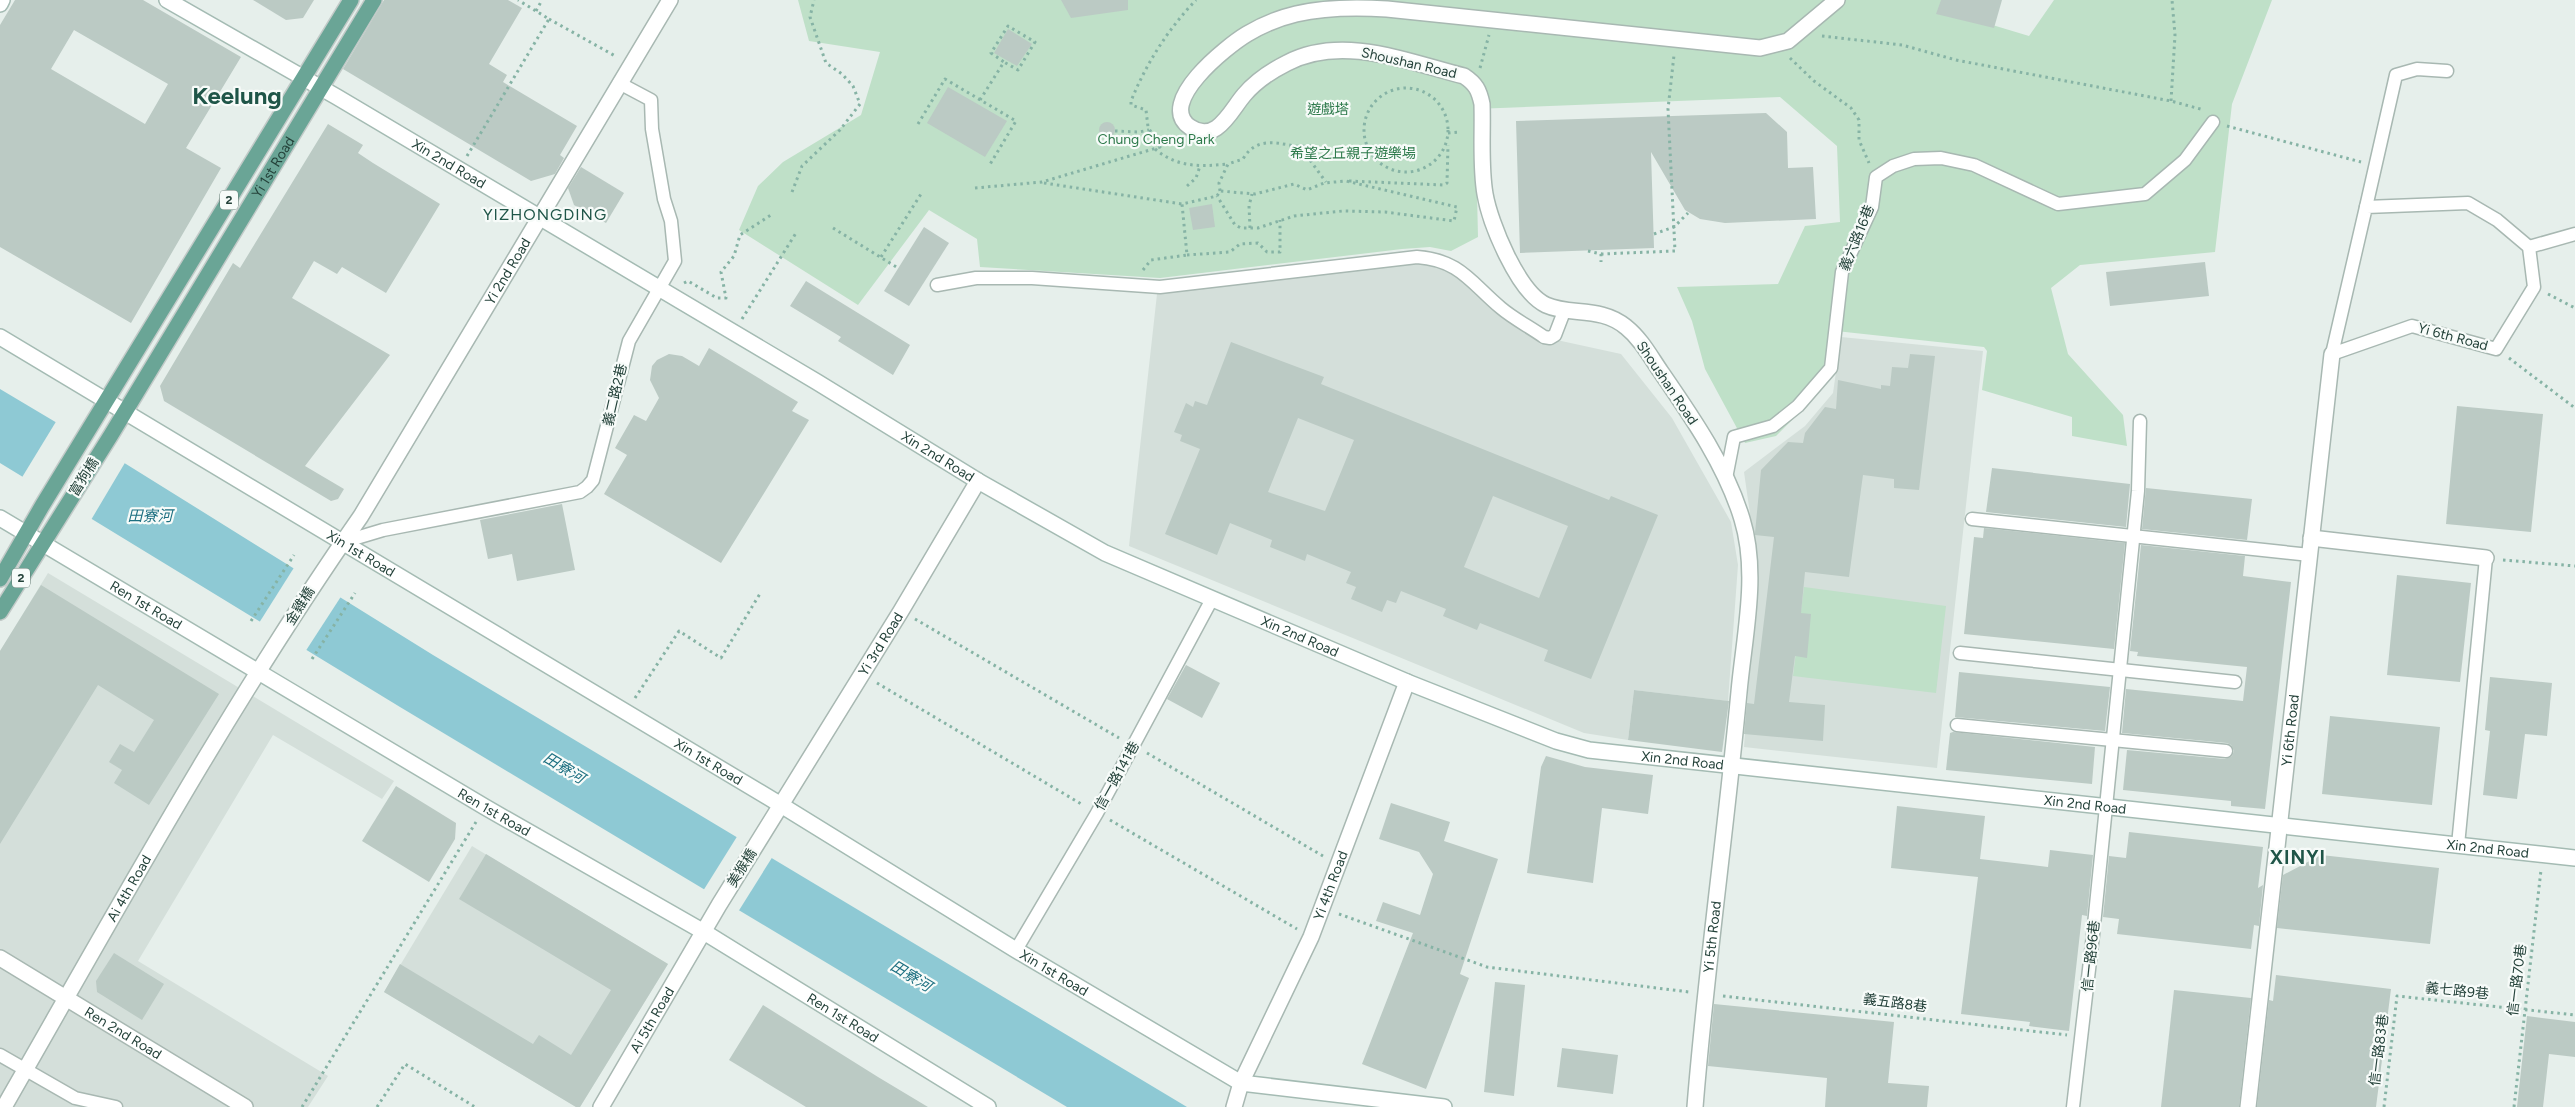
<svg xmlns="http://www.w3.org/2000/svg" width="2575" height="1107" font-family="Figtree,'Noto Sans TC',sans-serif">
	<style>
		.built { fill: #d4dfda }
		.green { fill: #bfe0c8 }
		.water { fill: #8ec9d4 }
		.pier { fill: #e6efeb }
		.building { fill: #bbcac4; fill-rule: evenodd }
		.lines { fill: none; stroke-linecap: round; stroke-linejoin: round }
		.lane-casing { stroke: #a8b8b2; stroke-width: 15 }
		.street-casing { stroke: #a8b8b2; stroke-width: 18 }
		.secondary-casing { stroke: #a4bbb3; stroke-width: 18 }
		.primary-casing { stroke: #c2cac8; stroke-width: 18 }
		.path { stroke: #86b3a5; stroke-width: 3; stroke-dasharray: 2.5 4; stroke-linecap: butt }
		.lane { stroke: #fff; stroke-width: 12 }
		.street { stroke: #fff; stroke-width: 15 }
		.secondary { stroke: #fff; stroke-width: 15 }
		.primary { stroke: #6aa596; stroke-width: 15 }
		.labels { text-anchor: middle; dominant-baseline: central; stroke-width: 4.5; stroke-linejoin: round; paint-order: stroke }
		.shield { fill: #f7fbf9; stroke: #637a73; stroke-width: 1 }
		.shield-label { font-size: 12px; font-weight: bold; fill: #24423a }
		.street-label { font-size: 14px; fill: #24423a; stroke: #f7fbf9 }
		.park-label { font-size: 14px; fill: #2d7a4b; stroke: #f7fbf9 }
		.water-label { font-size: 15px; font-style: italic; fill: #1c6f80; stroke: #f7fbf9 }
		.quarter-label { font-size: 16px; letter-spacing: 1px; fill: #1f5548; stroke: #f7fbf9 }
		.district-label { font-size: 19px; font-weight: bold; letter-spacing: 1px; fill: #1f5548; stroke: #f7fbf9 }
		.town-label { font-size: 24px; font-weight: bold; fill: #1f5548; stroke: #f7fbf9 }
	</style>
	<rect width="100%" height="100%" fill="#e6efeb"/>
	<g class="built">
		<polygon points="1430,258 1543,337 1621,354 1672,418 1731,522 1738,565 1728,701 1634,690 1628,740 1584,733 1129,546 1157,294 1399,259"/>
		<polygon points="1841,337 1983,351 1937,768 1744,747 1757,563 1744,472 1805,426 1833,393"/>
		<polygon points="48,573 394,781 382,799 273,735 138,961 328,1076 308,1107 0,1107 0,651"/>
		<polygon points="472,846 668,964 580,1107 576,1107 384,992"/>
	</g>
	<g class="green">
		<polygon points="798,0 1953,0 1956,14 2029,36 2054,0 2272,0 2232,104 2215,252 2080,265 2051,288 2068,354 2123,415 2127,446 2072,436 2072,417 1982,390 1987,351 1984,347 1836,331 1821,386 1799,413 1776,436 1745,443 1705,369 1692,321 1677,287 1778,284 1805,226 1840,222 1837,146 1780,97 1475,109 1478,237 1451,251 1430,247 1402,249 1160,278 980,267 977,239 929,210 858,305 739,230 758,186 783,162 861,115 880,52 809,41"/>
		<polygon points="1804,587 1946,606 1936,693 1793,676"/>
	</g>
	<polygon class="water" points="0,389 126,464 433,655 1187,1107 1067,1107 400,707 0,463"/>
	<g class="pier">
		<polygon points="57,420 126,461 91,520 21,479"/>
		<polygon points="295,566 342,595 305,652 259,623"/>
		<polygon points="738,835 773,856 738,912 703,891"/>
	</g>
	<g class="building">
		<path d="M15,0H143L241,57L186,148L221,168L131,323L0,247V25ZM74,30L168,84L145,124L51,69Z"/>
		<polygon points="253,0 314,0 303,18 286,20"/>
		<polygon points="384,0 508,0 522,8 489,64 507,75 503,82 577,126 560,155 564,158 555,174 531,181 343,69"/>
		<polygon points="1061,0 1128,0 1128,10 1071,18"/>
		<polygon points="1941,0 2002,0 1994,28 1936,14"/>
		<polygon points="1008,29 1032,44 1017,66 994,53"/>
		<polygon points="948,87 1007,121 985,157 927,123"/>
		<polygon points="1766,113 1787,132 1788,168 1813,167 1816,219 1725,223 1700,219 1685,210 1651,152 1654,248 1520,253 1516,121"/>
		<circle cx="1107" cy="130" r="8"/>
		<polygon points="328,124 363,145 358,153 373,163 440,204 386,293 342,267 337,274 314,261 292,298 390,355 305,466 344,489 338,499 331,501 164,401 160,386 233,263 240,268"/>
		<polygon points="581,167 624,193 606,223 574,205 568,188"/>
		<polygon points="1212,204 1215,227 1193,230 1189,208"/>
		<polygon points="924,227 949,243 909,306 884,291"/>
		<polygon points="2205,262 2209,296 2110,306 2106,272"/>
		<polygon points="806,281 910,345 893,375 838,341 841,337 790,306"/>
		<path d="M1231,342L1324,377L1321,384L1609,500L1611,496L1658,515L1591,679L1544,661L1548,650L1480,623L1477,630L1443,616L1446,609L1401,591L1396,603L1387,600L1382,612L1351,599L1356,587L1346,583L1351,572L1307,554L1305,561L1270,547L1272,540L1230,523L1217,555L1165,534L1200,449L1180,441L1182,435L1174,432L1186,403L1193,407L1195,401L1207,405ZM1298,418L1354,440L1325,511L1268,492ZM1493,496L1568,526L1539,598L1464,567Z"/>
		<polygon points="709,348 798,402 792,411 809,420 721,563 604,494 627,455 615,448 634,415 646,421 659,398 650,380 652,366 657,360 669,354 682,356 699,366"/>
		<polygon points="1910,354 1935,356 1919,490 1894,488 1894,479 1863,475 1849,577 1805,572 1801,613 1811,614 1807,658 1795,656 1789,702 1825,705 1823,741 1744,734 1747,703 1754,704 1774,537 1755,535 1755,533 1761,470 1788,442 1803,443 1805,433 1825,407 1836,409 1838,380 1881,389 1881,385 1890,386 1892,367 1908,368"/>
		<polygon points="2457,406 2543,414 2531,532 2446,524"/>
		<polygon points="1992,468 2130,484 2126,527 1986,512"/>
		<polygon points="2146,488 2252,499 2247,540 2142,529"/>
		<polygon points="562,504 575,570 517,581 512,554 488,559 480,520"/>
		<polygon points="1984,528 2125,543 2114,649 1964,634 1974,537 1983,538"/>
		<polygon points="2141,545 2245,556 2243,576 2291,582 2265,809 2231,806 2231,801 2123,790 2127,750 2225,759 2232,756 2234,751 2231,745 2227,743 2122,733 2126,689 2243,701 2247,667 2137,656 2138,652 2130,651"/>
		<polygon points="2397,575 2471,583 2460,682 2387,675"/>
		<polygon points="41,585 219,694 149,805 114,783 122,770 109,762 120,744 134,752 154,720 98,685 0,844 0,651"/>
		<polygon points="1186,665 1220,683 1202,718 1167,699"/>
		<polygon points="1959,672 2110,687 2105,731 1955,717"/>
		<polygon points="2490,677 2552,683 2547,736 2525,734 2517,799 2483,795 2490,731 2485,730"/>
		<polygon points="1634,690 1729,701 1722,752 1628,740"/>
		<polygon points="2330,716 2440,727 2432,805 2322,794"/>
		<polygon points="1953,732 2095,747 2092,784 1946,770 1950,733"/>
		<polygon points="1546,756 1585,767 1653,775 1648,814 1602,808 1593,883 1527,873 1541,767"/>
		<polygon points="396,786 456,823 455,839 429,882 362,841"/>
		<polygon points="1391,803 1450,822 1444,841 1498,859 1460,974 1469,978 1426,1089 1362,1064 1413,933 1376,921 1383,902 1420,915 1433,874 1419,852 1379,839"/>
		<polygon points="1897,806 1985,816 1980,859 2048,867 2050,850 2093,855 2087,916 2082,915 2069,1031 2029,1026 2030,1022 1961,1014 1978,877 1891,868"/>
		<polygon points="2129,832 2263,847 2258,888 2263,885 2259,926 2254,925 2251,949 2117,934 2119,919 2103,917 2109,856 2126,858"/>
		<polygon points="486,854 668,964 580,1107 576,1107 384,992 400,964 533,1044 539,1035 571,1055 611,990 459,899"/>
		<polygon points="2321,855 2439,868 2430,944 2277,928 2283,875"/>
		<polygon points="114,953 164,984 142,1020 97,992 96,981"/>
		<polygon points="2276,975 2391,989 2376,1107 2257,1107 2269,1000 2273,1001"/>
		<polygon points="1495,982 1525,985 1514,1096 1484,1092"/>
		<polygon points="2174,990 2251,998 2239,1107 2161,1107"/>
		<polygon points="1714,1004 1894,1022 1888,1083 1929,1086 1927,1107 1825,1107 1827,1078 1708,1066"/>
		<polygon points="763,1005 878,1077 928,1107 806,1107 729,1060"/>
		<polygon points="2527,1016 2575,1022 2575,1057 2549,1054 2543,1107 2517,1107"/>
		<polygon points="1562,1048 1618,1055 1613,1094 1557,1087"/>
	</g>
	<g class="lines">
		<g class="lane-casing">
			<g id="lane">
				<polygon points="2468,203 2497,220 2529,247 2534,287 2496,349 2412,326 2332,354 2366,207"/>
				<polyline points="2366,207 2396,75 2417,69 2447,71"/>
				<polyline points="2529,247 2575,234"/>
				<path d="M937,285L976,278H1032L1160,287L1417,257C1460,260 1471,283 1501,308C1514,319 1530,327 1544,337L1550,338L1555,335L1565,309"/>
				<polyline points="1726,478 1734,437 1773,426 1798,406 1831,368 1842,272 1872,207 1876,177 1893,166 1914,159 1941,158 1974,165 2058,204 2145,194 2185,160 2213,122"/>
				<polyline points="1972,519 2310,555"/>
				<polyline points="343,542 383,530 580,492 587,487 593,480 629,341 675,261 671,221 664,199 652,129 651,100 619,83"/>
				<polyline points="1960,653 2235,682"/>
				<polyline points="1957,725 2226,751"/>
				<polyline points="2458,845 2486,558"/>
				<polyline points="1016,950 1097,813 1212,599"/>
				<polyline points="0,1055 75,1098 116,1107"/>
				<polyline points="2073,1107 2093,935 2138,491 2140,421"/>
			</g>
		</g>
		<g class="street-casing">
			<g id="street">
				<polyline points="2311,538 2486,558"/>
				<path id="s1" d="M0,958L245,1107"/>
				<path id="s2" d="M4,1107C118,908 229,705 361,516L670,0"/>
				<path id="s3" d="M601,1107L719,905L901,611L978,481"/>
				<path id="s4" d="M1234,1107L1241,1083L1311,937L1407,682"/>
				<path id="s5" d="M1695,1107C1706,968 1726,831 1739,692C1744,636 1759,574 1742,519C1726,466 1692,417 1661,372C1650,356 1641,339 1626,327C1601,306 1570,316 1546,305C1518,292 1490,223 1485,194C1480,165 1483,133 1482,104C1479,90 1476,84 1464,76C1408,62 1342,34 1287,63C1271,71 1256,81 1244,95C1231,110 1216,145 1190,127C1155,103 1227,46 1247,34C1262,25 1279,18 1296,14C1326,7 1356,7 1387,9L1760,48L1788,41L1837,0"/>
				<path id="s6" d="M2248,1107L2332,354"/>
			</g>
		</g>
		<g class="secondary-casing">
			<g id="secondary">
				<path id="s7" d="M167,0L337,97L817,382L978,481L1105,553L1407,682L1556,741L1589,750L2575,858"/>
				<polyline points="0,4 2,0"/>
				<path id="s8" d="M0,337L781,805L1016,950L1241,1083L1444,1107"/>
				<path id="s9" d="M0,518L485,807L704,932L988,1107"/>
			</g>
		</g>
		<g class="primary-casing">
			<g id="primary">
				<polyline points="0,579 42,506 351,0"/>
				<path id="s10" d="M0,612L111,435L374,0"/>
			</g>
		</g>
		<g class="path">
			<polyline points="536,11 542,0"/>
			<polyline points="549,19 617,57"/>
			<polyline points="1822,36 1902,45 1956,60 2171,101 2204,110"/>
			<polyline points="1790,58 1814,81 1851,108 1859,120 1859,140 1869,163"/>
			<polyline points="1480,68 1489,35"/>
			<circle cx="1406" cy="130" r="42"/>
			<polyline points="980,100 1004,62 991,53 1008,26 1035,42 1018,70 1004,62"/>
			<polyline points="2171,101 2175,35 2172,0"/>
			<polyline points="918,124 945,79 1016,121 989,166"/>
			<polyline points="2227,126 2361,162"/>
			<polyline points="1115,131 1139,132 1149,130"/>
			<polyline points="1448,133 1460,132"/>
			<polyline points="1296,147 1307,156 1326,182"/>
			<path d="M1155,149C1176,167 1200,167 1227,164"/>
			<polyline points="467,156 549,19 518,0"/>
			<polyline points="1349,181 1444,185 1447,183 1448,145"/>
			<polyline points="1044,183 1182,204"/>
			<polyline points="1187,186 1196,178 1200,166"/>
			<path d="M975,188L1042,182L1160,147L1148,127L1146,110L1131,105V101C1146,64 1168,29 1196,0"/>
			<path d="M1220,191L1219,183L1228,164L1243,159C1255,138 1274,142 1294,146C1302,147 1310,145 1318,147C1337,150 1356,159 1375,158"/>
			<polyline points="792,192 802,166 840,130 860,104 853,86 842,74 826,63 810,17 814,0"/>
			<polyline points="833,228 898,268"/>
			<polyline points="1250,228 1249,206 1252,194"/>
			<polyline points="1654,234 1674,227 1688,213"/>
			<polyline points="1588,251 1601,254 1601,262"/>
			<polyline points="1601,254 1675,251 1668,109 1674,55"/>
			<polyline points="1187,255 1230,252 1240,244 1258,243 1267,252 1280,252 1280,220"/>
			<polyline points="881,257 921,194"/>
			<polyline points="1143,270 1151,260 1187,255 1182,204 1217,196 1220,191 1255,194 1294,184 1307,190 1324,183 1346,181 1457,207 1454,221 1385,212 1343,211 1294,216 1258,228 1241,228 1235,225 1217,196"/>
			<polyline points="684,283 688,281 717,298 726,298 721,272 734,256 740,235 771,215"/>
			<polyline points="2548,294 2575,308"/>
			<polyline points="742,319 796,233"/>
			<polyline points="2509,358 2575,408"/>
			<polyline points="2503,560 2575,566"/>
			<polyline points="915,619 1119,738"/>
			<polyline points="251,621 294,555"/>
			<polyline points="312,659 355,593"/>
			<polyline points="877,683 1083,805"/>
			<polyline points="635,698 679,631 721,658 761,592"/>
			<polyline points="1147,753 1323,856"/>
			<polyline points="1110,820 1297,929"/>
			<polyline points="1339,914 1487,967 1689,992"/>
			<polyline points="1723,996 2067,1035"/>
			<polyline points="302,1107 476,822"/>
			<polyline points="377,1107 405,1064 475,1107"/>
			<polyline points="2384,1107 2397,996 2575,1015"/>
			<polyline points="2514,1107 2541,870"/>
		</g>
		<use href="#lane" class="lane"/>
		<use href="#street" class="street"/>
		<use href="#secondary" class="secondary"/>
		<use href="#primary" class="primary"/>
	</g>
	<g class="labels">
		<g class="shield">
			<rect x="220" y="190.5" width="18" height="19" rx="4"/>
			<rect x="12" y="568.5" width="18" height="19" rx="4"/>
		</g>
		<g class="shield-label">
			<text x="229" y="200">2</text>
			<text x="21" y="578">2</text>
		</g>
		<g class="street-label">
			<text transform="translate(1409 63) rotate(13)">Shoushan Road</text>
			<text stroke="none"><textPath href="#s7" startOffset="326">Xin 2nd Road</textPath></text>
			<text stroke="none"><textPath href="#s10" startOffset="522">Yi 1st Road</textPath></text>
			<text transform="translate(1857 238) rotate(-68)">義六路16巷</text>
			<text stroke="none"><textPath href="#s2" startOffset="976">Yi 2nd Road</textPath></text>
			<text transform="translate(2453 337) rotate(15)">Yi 6th Road</text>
			<text transform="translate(1667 383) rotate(56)">Shoushan Road</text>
			<text transform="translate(615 395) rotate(-77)">義二路2巷</text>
			<text stroke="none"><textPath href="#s7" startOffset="896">Xin 2nd Road</textPath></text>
			<text transform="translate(84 477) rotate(-58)">富狗橋</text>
			<text stroke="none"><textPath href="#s8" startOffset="421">Xin 1st Road</textPath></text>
			<text stroke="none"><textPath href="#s9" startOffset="170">Ren 1st Road</textPath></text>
			<text transform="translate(300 606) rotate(-58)">金雞橋</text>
			<text stroke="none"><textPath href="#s7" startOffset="1301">Xin 2nd Road</textPath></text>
			<text stroke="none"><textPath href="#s3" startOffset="541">Yi 3rd Road</textPath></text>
			<text stroke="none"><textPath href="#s6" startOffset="379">Yi 6th Road</textPath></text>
			<text stroke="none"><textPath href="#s7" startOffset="1706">Xin 2nd Road</textPath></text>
			<text stroke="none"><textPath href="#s8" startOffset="826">Xin 1st Road</textPath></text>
			<text transform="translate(1117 776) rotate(-61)">信一路141巷</text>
			<text stroke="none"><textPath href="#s7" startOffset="2111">Xin 2nd Road</textPath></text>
			<text stroke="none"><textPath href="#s9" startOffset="575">Ren 1st Road</textPath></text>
			<text stroke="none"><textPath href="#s7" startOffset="2516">Xin 2nd Road</textPath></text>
			<text transform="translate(742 868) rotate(-58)">美猴橋</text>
			<text stroke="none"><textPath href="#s4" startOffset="242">Yi 4th Road</textPath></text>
			<text stroke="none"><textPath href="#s2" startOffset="252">Ai 4th Road</textPath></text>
			<text stroke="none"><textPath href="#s5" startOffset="171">Yi 5th Road</textPath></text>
			<text transform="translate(2091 956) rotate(-84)">信一路96巷</text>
			<text stroke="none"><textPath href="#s8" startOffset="1231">Xin 1st Road</textPath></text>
			<text transform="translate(2517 980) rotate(-83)">信一路70巷</text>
			<text transform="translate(2457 991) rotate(6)">義七路9巷</text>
			<text transform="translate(1895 1003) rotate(7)">義五路8巷</text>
			<text stroke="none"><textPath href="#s9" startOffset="980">Ren 1st Road</textPath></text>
			<text stroke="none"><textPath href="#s3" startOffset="101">Ai 5th Road</textPath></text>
			<text stroke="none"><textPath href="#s1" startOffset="144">Ren 2nd Road</textPath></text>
			<text transform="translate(2379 1050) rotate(-83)">信一路83巷</text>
		</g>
		<g class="park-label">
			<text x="1328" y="109">遊戲塔</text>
			<text x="1156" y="139">Chung Cheng Park</text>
			<text x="1353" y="153">希望之丘親子遊樂場</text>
		</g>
		<g class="water-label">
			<text x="150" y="516">田寮河</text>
			<text transform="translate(564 768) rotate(31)">田寮河</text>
			<text transform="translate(911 976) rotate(31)">田寮河</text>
		</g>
		<g class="quarter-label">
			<text x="545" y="214">YIZHONGDING</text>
		</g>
		<g class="district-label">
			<text x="2298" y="857">XINYI</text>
		</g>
		<g class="town-label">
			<text x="237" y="95">Keelung</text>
		</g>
	</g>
</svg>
